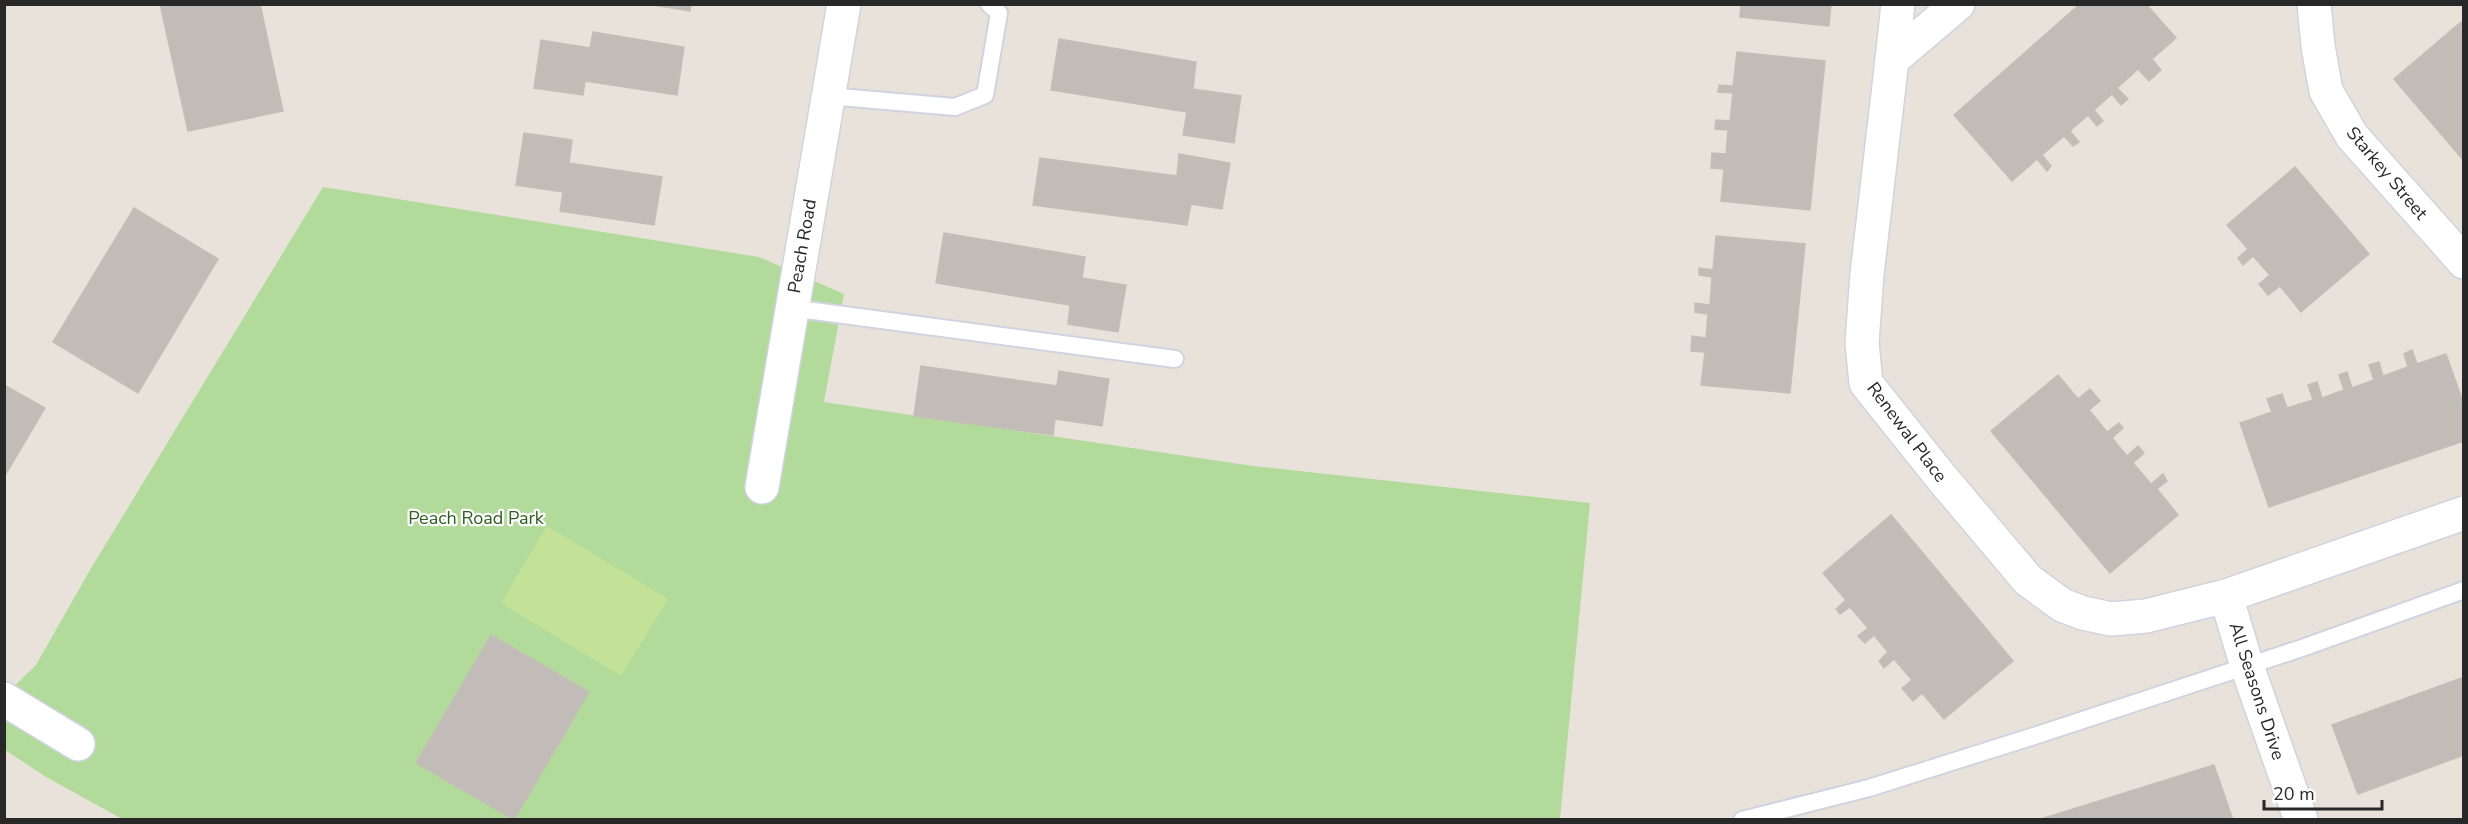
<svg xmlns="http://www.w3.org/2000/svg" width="2468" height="824" font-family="'Nunito Sans',sans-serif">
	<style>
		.green { fill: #b2db9b }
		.pitch { fill: #c4e297 }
		.building { fill: #c1bcb7; stroke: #c4beb4; stroke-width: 1.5 }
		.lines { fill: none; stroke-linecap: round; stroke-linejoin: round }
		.service-casing { stroke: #d0d3e0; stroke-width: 20 }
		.minor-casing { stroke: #d0d3e0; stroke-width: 36 }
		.service { stroke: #fff; stroke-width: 16 }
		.minor { stroke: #fff; stroke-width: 33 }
		.labels { text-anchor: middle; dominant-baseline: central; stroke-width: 4.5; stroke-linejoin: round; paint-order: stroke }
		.street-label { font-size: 18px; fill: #282828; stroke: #fff }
		.park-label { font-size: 18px; fill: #2d5d1f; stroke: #fff }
	</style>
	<rect width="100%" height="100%" fill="#e9e2da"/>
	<polygon class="green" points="323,187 759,257 844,294 824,402 1253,466 1590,503 1560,819 124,820 46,777 5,750 5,695 36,665 90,570"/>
	<polygon class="pitch" points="547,526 668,599 621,676 501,603"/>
	<g class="building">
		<polygon points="160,4 260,4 283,111 188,131"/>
		<polygon points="647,4 691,4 690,11"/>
		<polygon points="1741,4 1831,4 1829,26 1740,17"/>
		<polygon points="2080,4 2146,4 2176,38 2152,59 2161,70 2149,81 2138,69 2117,88 2128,99 2121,105 2112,94 2094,110 2103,121 2097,126 2088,115 2070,131 2079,142 2073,146 2064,136 2042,155 2051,166 2047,171 2037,159 2012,181 1954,115"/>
		<polygon points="2461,22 2464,24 2464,161 2394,79"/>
		<polygon points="593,32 684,47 677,95 585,81 583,95 534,88 541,40 590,48"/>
		<polygon points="1059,39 1196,62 1193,89 1241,96 1234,143 1183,135 1187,112 1051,90"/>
		<polygon points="1737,52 1825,61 1810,210 1721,201 1724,169 1711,168 1712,153 1726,154 1728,130 1715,129 1716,120 1730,121 1733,93 1718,92 1719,85 1733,86"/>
		<polygon points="524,133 572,140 569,163 662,177 654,225 560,211 563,192 516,185"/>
		<polygon points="1179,154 1230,163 1222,209 1191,204 1187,225 1033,205 1040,158 1177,176"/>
		<polygon points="2295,167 2369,254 2301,312 2280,286 2268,295 2259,284 2270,275 2253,256 2243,265 2238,258 2248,249 2227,225"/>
		<polygon points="134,208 218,259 138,393 53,342"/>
		<polygon points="944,233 1085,257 1082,278 1126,285 1118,332 1068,324 1070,305 936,283"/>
		<polygon points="1716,236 1805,244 1790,393 1701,385 1705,352 1691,351 1692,336 1706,338 1708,314 1695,312 1695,303 1710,305 1712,277 1699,275 1699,268 1713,270"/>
		<polygon points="2412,350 2417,364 2446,354 2464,405 2464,441 2269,507 2240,423 2272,412 2267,399 2282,394 2287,408 2313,400 2308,385 2317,382 2322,398 2344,390 2339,375 2347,372 2352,388 2374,380 2369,365 2379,362 2383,376 2408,367 2404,354"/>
		<polygon points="921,366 1057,386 1059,371 1109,379 1102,426 1055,419 1053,435 914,416"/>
		<polygon points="2058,375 2078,399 2090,389 2100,401 2089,410 2107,432 2119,423 2123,428 2112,438 2127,456 2138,446 2144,453 2133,463 2151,484 2163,474 2167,481 2157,489 2178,515 2110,573 1991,431"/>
		<polygon points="4,385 45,408 4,477"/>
		<polygon points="1891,515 2013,661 1944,719 1922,693 1913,701 1907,694 1902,688 1912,680 1894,659 1884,668 1879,661 1888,652 1874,635 1865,643 1858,636 1868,628 1850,607 1840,614 1836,609 1846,600 1823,573"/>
		<polygon points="491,635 589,692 514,820 416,763"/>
		<polygon points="2464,677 2464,755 2358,794 2332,725"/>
		<polygon points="2214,765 2233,820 2038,820"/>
	</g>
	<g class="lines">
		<g class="service-casing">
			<g id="service">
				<polyline points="828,96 955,107 985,95 999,13 989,4"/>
				<polyline points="791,308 1175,359"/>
				<polyline points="1742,820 1869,788 2031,737 2302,648 2464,590"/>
			</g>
		</g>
		<g class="minor-casing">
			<g id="minor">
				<polyline points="1958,4 1892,60 1867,274 1862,343 1866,383 1941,477 2028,580 2062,605 2083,613 2111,619 2146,616 2226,596 2464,513"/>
				<polyline points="2314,4 2318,46 2326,91 2352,136 2464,262"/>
				<polyline points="1892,60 1898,4"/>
				<polyline points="762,487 844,4"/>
				<polyline points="2226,596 2247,666 2301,820"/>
				<polyline points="4,699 78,744"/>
			</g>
		</g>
		<use href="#service" class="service"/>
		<use href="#minor" class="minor"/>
	</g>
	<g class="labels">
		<g class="street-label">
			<text transform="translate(2387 173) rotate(50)">Starkey Street</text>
			<text transform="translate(802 246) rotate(-80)">Peach Road</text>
			<text transform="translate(1907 432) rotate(53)">Renewal Place</text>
			<text transform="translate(2257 691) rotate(72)">All Seasons Drive</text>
		</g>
		<g class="park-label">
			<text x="476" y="518">Peach Road Park</text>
		</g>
	</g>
	<rect width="2468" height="824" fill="none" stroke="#282828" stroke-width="12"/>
	<path d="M2264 800v9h118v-9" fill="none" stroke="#282828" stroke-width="3"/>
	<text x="2273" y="800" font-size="18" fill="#282828" stroke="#ffffff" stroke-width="4.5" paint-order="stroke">20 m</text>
</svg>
